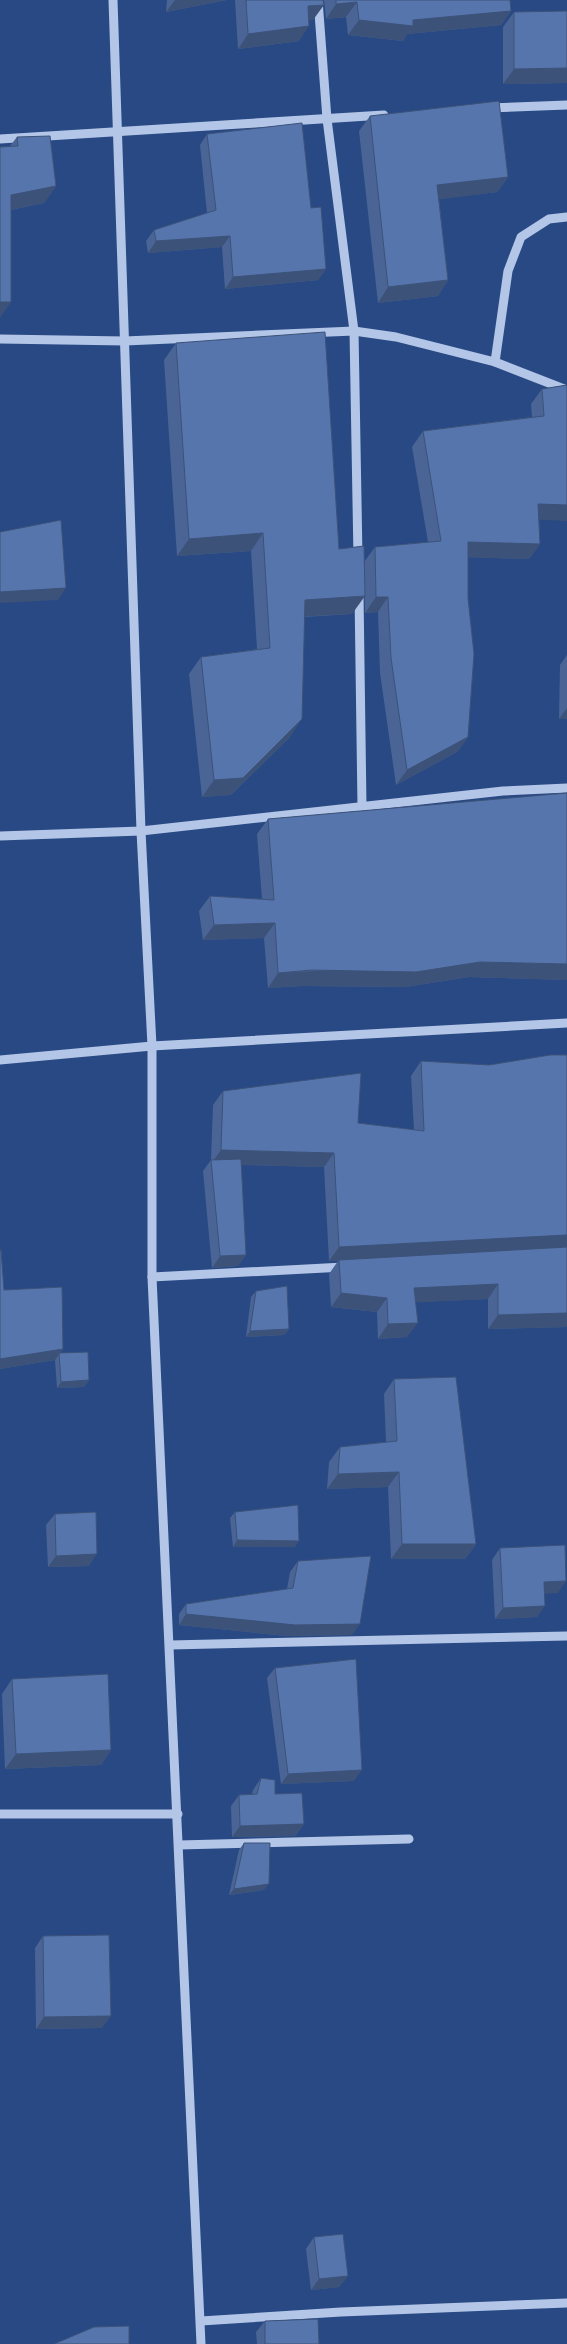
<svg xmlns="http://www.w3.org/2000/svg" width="567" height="2344" font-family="'Golos Text',sans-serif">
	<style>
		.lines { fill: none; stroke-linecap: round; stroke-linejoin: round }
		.minor { stroke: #b3c6e7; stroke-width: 9 }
		.wall { fill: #4a6595 }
		.shaded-wall { fill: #3c5279 }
		.building { fill: #5675ad; stroke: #3c5279 }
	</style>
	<rect width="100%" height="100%" fill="#294984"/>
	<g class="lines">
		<g class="minor">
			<polyline points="113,0 141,831 152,1046 152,1277 201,2344"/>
			<polyline points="318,0 327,119 354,331 358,558"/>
			<polyline points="489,108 567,105"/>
			<polyline points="0,139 384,115"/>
			<polyline points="0,339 125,341 354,331 396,337 495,362 567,390"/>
			<polyline points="495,362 508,271 521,237 549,219 567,217"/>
			<polyline points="359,593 362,807"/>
			<polyline points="0,836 141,831 503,791 567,788"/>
			<polyline points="0,1060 152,1046 567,1023"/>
			<polyline points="152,1277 344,1267"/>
			<polyline points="170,1645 567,1636"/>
			<polyline points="0,1814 178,1814"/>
			<polyline points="179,1845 409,1839"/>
			<polyline points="201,2321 341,2312 567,2303"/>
		</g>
	</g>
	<g class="wall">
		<polygon points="167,0 227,0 166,12"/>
		<polygon points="235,0 323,0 313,20 309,20 299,41 238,49"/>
		<polygon points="324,0 510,0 511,11 501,25 407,34 403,41 348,35 346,17 326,19"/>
		<polygon points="567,11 567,83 503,84 503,27 514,12"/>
		<polygon points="370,116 508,177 497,192 439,199 448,280 438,296 378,303 359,131"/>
		<polygon points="207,134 311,208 326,269 318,280 225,289 222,247 148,253 146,241 154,230 207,213 200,145"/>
		<polygon points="17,137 56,186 44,203 11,210 10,146"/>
		<polygon points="176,343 339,549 352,614 304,617 290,737 231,795 202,797 189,674 201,657 257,649 251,551 177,556 164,360"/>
		<polygon points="567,385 539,519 540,544 529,559 468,557 468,737 457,752 396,785 380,673 378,612 365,613 364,562 375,547 428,542 412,447 423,431 532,417 531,404 542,389"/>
		<polygon points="567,655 567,719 559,719 560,665"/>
		<polygon points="567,793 567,980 469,977 405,987 301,986 268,988 264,938 203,940 199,911 210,896 262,899 257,834 268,819"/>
		<polygon points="421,1061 567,1327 488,1329 488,1299 415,1302 407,1337 378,1339 377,1312 331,1307 329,1274 338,1261 329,1261 324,1167 241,1165 246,1255 238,1266 212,1268 203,1171 211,1160 213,1105 223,1091 358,1123 414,1130 411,1076"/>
		<polygon points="0,1250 4,1290 63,1349 60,1353 89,1380 84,1387 57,1388 55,1360 0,1369"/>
		<polygon points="256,1291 289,1329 284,1335 246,1337 251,1297"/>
		<polygon points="394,1379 476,1544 465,1559 391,1559 388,1487 327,1489 329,1462 340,1447 386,1442 384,1394"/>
		<polygon points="235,1512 295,1547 233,1547 230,1518"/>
		<polygon points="55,1514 89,1566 48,1567 46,1525"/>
		<polygon points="500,1548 558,1593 544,1593 537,1617 495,1619 492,1560"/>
		<polygon points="298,1561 352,1635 287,1636 179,1625 179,1614 186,1604 287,1589 290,1572"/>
		<polygon points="275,1668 354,1781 281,1784 267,1678"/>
		<polygon points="12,1679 111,1750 101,1765 5,1769 2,1694"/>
		<polygon points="261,1778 304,1824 295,1836 232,1837 231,1806 239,1795 252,1794 253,1790"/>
		<polygon points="244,1843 264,1890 229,1895 239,1850"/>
		<polygon points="43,1936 102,2028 36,2029 35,1948"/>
		<polygon points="314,2237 348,2276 339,2287 311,2290 306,2249"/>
		<polygon points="265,2321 319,2344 257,2344 256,2332"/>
	</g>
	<g class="shaded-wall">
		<polygon points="175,0 227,0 166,12"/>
		<polygon points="357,2 346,17 326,19 336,4"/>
		<polygon points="324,5 313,20 298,21 308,6"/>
		<polygon points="511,11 501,25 407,34 403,41 348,35 359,20 413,20"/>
		<polygon points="309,26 299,41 238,49 248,34"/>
		<polygon points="567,68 567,83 503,84 514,69"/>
		<polygon points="508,177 497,192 427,201 437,185"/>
		<polygon points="56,186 44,203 0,212 11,195"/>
		<polygon points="230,236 222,247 148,253 156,241"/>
		<polygon points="326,269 318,280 225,289 233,277"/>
		<polygon points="448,280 438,296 378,303 388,287"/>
		<polygon points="0,302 11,302 0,318"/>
		<polygon points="538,504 567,505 567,521 527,519"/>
		<polygon points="263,533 251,551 177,556 189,539"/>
		<polygon points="468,542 540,544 529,559 457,557"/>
		<polygon points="66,588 58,600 0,603 0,592"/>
		<polygon points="365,596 352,614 293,617 305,600"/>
		<polygon points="376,597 388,597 378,612 365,613"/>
		<polygon points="567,708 567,719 559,719"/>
		<polygon points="302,719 290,737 231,795 202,797 214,780"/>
		<polygon points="468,737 457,752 396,785 407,770"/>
		<polygon points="275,923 264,938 203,940 214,925"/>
		<polygon points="480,962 567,964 567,980 469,977 405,987 301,986 268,988 278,973"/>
		<polygon points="221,1150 334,1153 324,1167 211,1164"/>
		<polygon points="567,1235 567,1248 339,1260 338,1261 329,1261 339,1247"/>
		<polygon points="246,1255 238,1266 212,1268 220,1256"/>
		<polygon points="498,1284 488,1299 404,1303 414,1288"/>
		<polygon points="341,1293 387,1298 377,1312 331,1307"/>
		<polygon points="567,1313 567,1327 488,1329 498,1315"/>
		<polygon points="418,1323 407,1337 378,1339 388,1324"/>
		<polygon points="289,1329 284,1335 246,1337 250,1331"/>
		<polygon points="63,1349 55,1360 0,1369 0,1359"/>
		<polygon points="89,1380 84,1387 57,1388 61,1382"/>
		<polygon points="399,1472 388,1487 327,1489 338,1474"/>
		<polygon points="237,1540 299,1541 295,1547 233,1547"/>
		<polygon points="402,1544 476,1544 465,1559 391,1559"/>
		<polygon points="97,1554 89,1566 48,1567 56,1556"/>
		<polygon points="566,1581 558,1593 536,1594 544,1582"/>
		<polygon points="545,1606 537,1617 495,1619 503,1608"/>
		<polygon points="186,1614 360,1624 352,1635 287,1636 179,1625"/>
		<polygon points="111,1750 101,1765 5,1769 16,1754"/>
		<polygon points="362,1770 354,1781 281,1784 288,1774"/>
		<polygon points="304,1824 295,1836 232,1837 240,1826"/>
		<polygon points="269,1884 264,1890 229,1895 234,1889"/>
		<polygon points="111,2016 102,2028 36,2029 44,2017"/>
		<polygon points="348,2276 339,2287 311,2290 319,2279"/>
	</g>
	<g class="building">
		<polygon points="246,0 323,0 324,5 308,6 309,26 248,34"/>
		<polygon points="336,0 510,0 511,11 413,20 413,26 359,20 357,2 336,4"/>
		<polygon points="567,11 567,68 514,69 514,12"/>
		<polygon points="499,101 508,177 437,185 448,280 388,287 370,116"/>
		<polygon points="302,123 311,208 321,207 326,269 233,277 230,236 156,241 154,230 216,210 207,134"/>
		<polygon points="50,136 56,186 11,195 11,302 0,302 0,147 18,146 17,137"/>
		<polygon points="325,332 339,549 364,546 365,596 305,600 302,719 243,778 214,780 201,657 270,648 263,533 189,539 176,343"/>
		<polygon points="567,385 567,505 538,504 540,544 468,542 468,598 474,654 468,737 407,770 391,658 388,597 376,597 375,547 441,541 423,431 544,416 542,389"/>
		<polygon points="61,520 66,588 0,592 0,532"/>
		<polygon points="567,793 567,964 480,962 416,972 312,970 278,973 275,923 214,925 210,896 274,900 268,819"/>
		<polygon points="550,1055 567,1055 567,1235 339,1247 334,1153 221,1150 223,1091 361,1073 358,1123 424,1131 421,1061 489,1065"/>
		<polygon points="241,1159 246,1255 220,1256 211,1160"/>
		<polygon points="567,1247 567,1313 498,1315 498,1284 414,1288 418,1323 388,1324 387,1298 341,1293 339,1260"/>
		<polygon points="0,1250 1,1250 4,1290 62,1287 63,1349 0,1359"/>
		<polygon points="287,1286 289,1329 250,1331 256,1291"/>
		<polygon points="88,1352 89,1380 61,1382 59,1353"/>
		<polygon points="456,1377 476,1544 402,1544 399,1472 338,1474 340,1447 397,1441 394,1379"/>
		<polygon points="298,1505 299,1541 237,1540 235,1512"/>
		<polygon points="96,1512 97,1554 56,1556 55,1514"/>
		<polygon points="565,1545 566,1581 544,1582 545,1606 503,1608 500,1548"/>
		<polygon points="371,1556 360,1624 295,1625 186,1614 186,1604 293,1588 298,1561"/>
		<polygon points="356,1659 362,1770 288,1774 275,1668"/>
		<polygon points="108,1674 111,1750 16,1754 12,1679"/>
		<polygon points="261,1778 275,1780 275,1794 302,1793 304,1824 240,1826 239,1795 257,1794"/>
		<polygon points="244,1843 270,1843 269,1884 234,1889"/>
		<polygon points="109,1935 111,2016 44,2017 43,1936"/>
		<polygon points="343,2234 348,2276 319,2279 314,2237"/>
		<polygon points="318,2319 319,2344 265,2344 265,2321"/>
		<polygon points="129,2326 129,2344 54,2344 94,2327"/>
	</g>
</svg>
